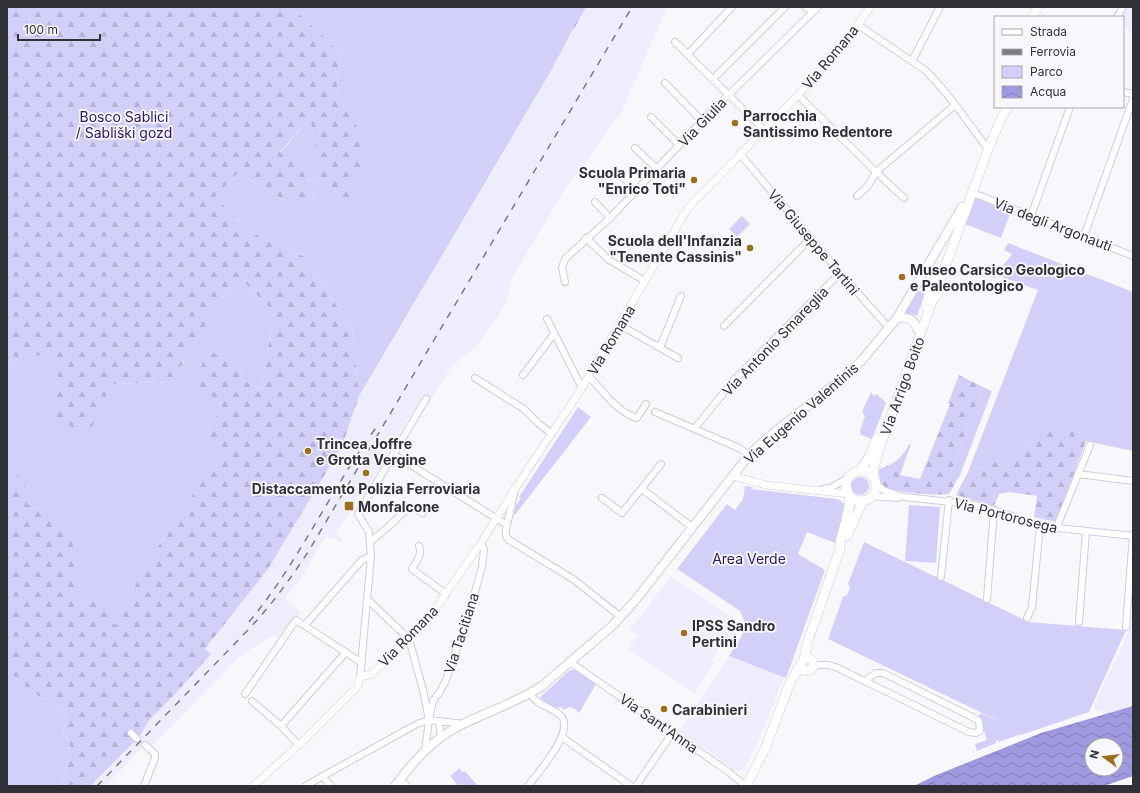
<svg xmlns="http://www.w3.org/2000/svg" width="1140" height="793" font-family="Inter,sans-serif">
	<style>
		.built { fill: #eeedfe }
		.green { fill: #d2d0f8 }
		.forest { fill: url(#forest-firs); fill-rule: evenodd }
		.water { fill: url(#water-waves); fill-rule: evenodd }
		.lines { fill: none; stroke-linecap: round; stroke-linejoin: round }
		.minor-casing { stroke: #cecde1; stroke-width: 8 }
		.tertiary-casing { stroke: #cecde1; stroke-width: 8 }
		.secondary-casing { stroke: #cecde1; stroke-width: 10 }
		.primary-casing { stroke: #cecde1; stroke-width: 10 }
		.minor { stroke: #fff; stroke-width: 6 }
		.tertiary { stroke: #fff; stroke-width: 7 }
		.secondary { stroke: #fff; stroke-width: 8 }
		.primary { stroke: #fff; stroke-width: 9 }
		.rail { stroke: #7a7a7f; stroke-width: 1.5; stroke-dasharray: 7 7; stroke-linecap: butt }
		.poi-dot { fill: #9c7020; stroke: #f8f8fc; stroke-width: 1.5 }
		.labels { text-anchor: middle; dominant-baseline: central; stroke-width: 3.5; stroke-linejoin: round; paint-order: stroke }
		.street-label { font-size: 14px; fill: #303037; stroke: #f8f8fc }
		.poi-label { font-size: 14px; font-weight: bold; fill: #303037; stroke: #f8f8fc; text-anchor: start }
		.park-label { font-size: 14px; fill: #2c1668; stroke: #f8f8fc }
	</style>
	<defs>
		<pattern id="forest-firs" width="22" height="20" patternUnits="userSpaceOnUse"><rect width="22" height="20" fill="#d2d0f8"/><path d="M5 1l3.5 6h-7zM16 11l3.5 6h-7z" fill="#b5b3d5"/></pattern>
		<pattern id="water-waves" width="16" height="10" patternUnits="userSpaceOnUse"><rect width="16" height="10" fill="#9f99e0"/><path d="M0 5q4-4 8 0t8 0" fill="none" stroke="#827db6"/></pattern>
	</defs>
	<rect width="100%" height="100%" fill="#f8f8fc"/>
	<g class="built">
		<polygon points="586,7 667,7 622,111 580,171 570,181 512,278 507,301 496,319 477,346 451,367 428,405 420,400 364,493 361,491 348,515 335,534 343,539 341,543 332,537 331,539 326,537 302,576 285,599 301,613 298,616 294,618 278,637 272,636 251,649 240,657 151,747 147,743 106,786 90,786 139,737 151,718 178,691 210,654 205,650 268,569 342,446 359,396 552,69"/>
		<polygon points="1118,7 1133,7 1133,33 1123,26 1123,17 1111,17"/>
		<polygon points="671,576 734,618 736,622 736,630 731,638 726,639 711,661 714,663 694,694 628,650 637,636 629,630 640,617"/>
		<polygon points="1131,616 1133,616 1133,706 1104,714 1102,710 1096,712 1094,705 1130,628"/>
		<polygon points="729,656 784,677 767,722 744,771 734,771 727,764 679,732"/>
	</g>
	<g class="green">
		<polygon points="292,7 565,7 573,29 552,69 359,396 352,329 305,257 248,231 214,196 238,173 287,202 315,198 308,181 318,176 342,197 347,111 338,95 337,80 342,54"/>
		<polygon points="310,118 320,170 309,172 280,153"/>
		<polygon points="975,196 1011,211 1001,238 965,224"/>
		<polygon points="742,216 750,224 737,237 729,229"/>
		<polygon points="1008,243 1133,292 1133,451 1086,441 1077,429 1049,429 1033,433 1029,444 1009,457 968,472 1038,290 996,275 995,278 990,277 1005,263 1012,254 1004,250"/>
		<polygon points="245,283 274,312 261,390 240,378 244,358 206,352 221,401 207,438 223,451 145,566 115,627 92,601 77,602 77,567 41,509 27,504 27,490 7,478 7,368 24,353 60,359 57,423 112,384 171,382 225,294"/>
		<polygon points="917,291 922,291 925,293 917,316 910,313 905,313"/>
		<polygon points="983,387 992,391 960,475 950,475"/>
		<polygon points="871,392 874,396 877,394 886,403 872,439 861,435 860,431 865,416 862,412"/>
		<polygon points="578,407 591,417 514,516 515,507 521,498 519,497"/>
		<circle cx="860" cy="486" r="9"/>
		<path d="M745,486L753,487L751,489L837,499L841,501L844,504L840,528L835,543L807,532L798,554L825,570L786,678L729,656C739,640 751,630 740,611L677,569L727,504L735,510L743,499Z"/>
		<polygon points="909,505 940,507 936,563 905,561"/>
		<polygon points="864,542 1029,622 1126,630 1089,712 1024,734 1020,735 1018,733 1019,735 998,742 998,740 996,741 996,743 977,751 975,744 987,740 979,716 980,713 1003,723 828,639 843,597 847,595 850,588 848,584"/>
		<path d="M570,670H575L596,684L579,713L576,710L570,707L563,710L562,707C554,710 545,703 540,697Z"/>
		<path d="M7,671L36,695L49,700L59,706L66,715L63,734L70,741C69,756 67,772 60,786H7Z"/>
		<polygon points="460,768 462,772 465,771 478,786 458,786 450,776"/>
	</g>
	<g class="forest">
		<path d="M7,7H292L342,54L337,80L338,95L365,140L359,172L349,199L342,197L318,176L308,181L315,198L287,202L238,173L215,196L248,231L305,257L352,329L359,396L342,446L268,569L205,649L211,654L178,691L151,718L139,737L90,786H60C67,772 69,756 70,741L63,734L66,715L59,706L49,700L36,695L7,671V478L20,476L27,490V504L41,509L72,542L77,567V602L92,601L104,596L115,626L145,566L222,451L207,438L221,401L193,387L207,352L244,358L240,378L261,390L274,312L245,283L225,294L171,382L112,384L90,431L56,423L59,359L24,353L7,368ZM310,118L319,170L309,172L280,152Z"/>
		<polygon points="565,7 586,7 574,29 573,29"/>
		<path d="M959,375L983,387L950,475H960L949,494C938,496 889,493 882,484C879,480 879,474 879,469C898,463 901,457 912,441L900,475L920,479L950,404L948,403Z"/>
		<polygon points="1049,429 1077,429 1086,441 1056,522 1034,517 1037,496 1008,492 999,494 994,506 956,495 968,472 1009,457 1029,444 1033,433"/>
	</g>
	<path class="water" d="M1133,706V776L1104,786H914L934,776L1041,733ZM1092,745H1116V769H1092Z"/>
	<g class="lines">
		<g class="minor-casing">
			<g id="minor">
				<polyline points="805,7 813,11"/>
				<polyline points="1117,17 1123,7"/>
				<path d="M858,25L925,70C948,92 966,120 985,145"/>
				<polyline points="675,42 764,130"/>
				<polyline points="688,54 732,7"/>
				<polyline points="912,61 940,7"/>
				<polyline points="713,79 785,7"/>
				<polyline points="665,83 702,121"/>
				<polyline points="1123,92 1133,94"/>
				<polyline points="798,95 876,172 904,198"/>
				<polyline points="651,117 679,145"/>
				<polyline points="635,148 657,169"/>
				<polyline points="740,154 840,273 889,328"/>
				<polyline points="613,178 632,195"/>
				<polyline points="973,193 1133,256"/>
				<polyline points="857,196 868,186 876,172 955,105"/>
				<polyline points="595,202 610,218"/>
				<polyline points="1031,216 1070,107"/>
				<polyline points="1084,236 1133,99"/>
				<polyline points="586,238 609,260 645,281"/>
				<polyline points="565,282 562,268 565,259 610,218 702,121 818,7"/>
				<polyline points="547,319 580,384 583,386"/>
				<polyline points="620,325 678,358"/>
				<polyline points="724,326 811,238"/>
				<polyline points="656,346 661,345 681,296"/>
				<polyline points="523,375 554,334"/>
				<path d="M589,377C603,390 617,413 637,418L646,404"/>
				<polyline points="475,378 524,409 538,423 552,434"/>
				<polyline points="655,412 739,448 749,455"/>
				<polyline points="695,428 735,379 840,273"/>
				<path d="M393,454L507,525C506,530 504,536 509,540L573,579L621,617"/>
				<polyline points="1078,474 1133,481"/>
				<polyline points="875,483 883,490 904,497 970,504 994,510 1040,526 1133,536"/>
				<polyline points="642,489 692,527"/>
				<polyline points="820,490 832,487 848,478"/>
				<polyline points="872,496 898,498"/>
				<polyline points="602,498 622,513 661,464"/>
				<polyline points="507,525 514,494"/>
				<polyline points="1056,529 1090,445"/>
				<polyline points="370,542 387,528 410,506 423,513"/>
				<path d="M419,546C423,554 416,562 412,569L446,594"/>
				<polyline points="941,577 949,500"/>
				<polyline points="987,599 994,510"/>
				<polyline points="368,600 409,639 423,690 429,720 425,751"/>
				<polyline points="1027,618 1032,607 1040,526"/>
				<polyline points="1079,622 1086,531"/>
				<polyline points="305,625 362,560 371,556"/>
				<polyline points="1126,627 1133,534"/>
				<polyline points="570,662 726,770 746,786"/>
				<path d="M814,666C824,664 830,664 840,669L969,732L976,733L980,731L979,721L976,719L883,673H876L865,681"/>
				<polyline points="360,677 371,556 369,532 358,514 426,399"/>
				<polyline points="245,694 296,620 362,663"/>
				<polyline points="252,701 281,726 299,745"/>
				<polyline points="429,720 433,701 441,690 446,680 469,613 482,567 484,550 481,543"/>
				<polyline points="439,721 441,738"/>
				<polyline points="281,726 346,652"/>
				<polyline points="131,733 137,739"/>
				<polyline points="562,737 631,786"/>
				<polyline points="322,776 331,786"/>
				<polyline points="400,779 407,786"/>
				<polyline points="144,786 155,758 155,754 145,745"/>
				<polyline points="305,786 417,724 429,720 464,724"/>
				<path d="M528,786C538,773 577,729 560,715C548,705 541,708 530,694"/>
				<polyline points="636,786 673,732"/>
			</g>
		</g>
		<g class="tertiary-casing">
			<g id="tertiary">
				<polyline points="734,474 737,477 766,485 848,494"/>
				<polyline points="253,786 299,745 358,686 360,677 372,674 428,619 481,543 515,489 583,386 688,208 798,95 847,41 870,7"/>
			</g>
		</g>
		<g class="secondary-casing">
			<g id="secondary">
				<path d="M897,318C907,316 914,319 917,329"/>
				<path d="M395,786C413,762 432,740 459,726C486,712 516,703 542,686L612,626L634,602L749,455L766,439L843,378L863,359L897,318L962,207"/>
			</g>
		</g>
		<g class="primary-casing">
			<g id="primary">
				<polyline points="1033,17 1038,7"/>
				<polyline points="926,305 929,296 929,289 933,285 937,276"/>
				<circle cx="861" cy="486" r="15"/>
				<path d="M859,471C868,462 873,449 877,438"/>
				<polyline points="873,477 874,466 881,444 933,299 938,294 938,286 989,147 1002,117 1008,107"/>
				<polyline points="847,536 863,501"/>
				<path d="M800,666C803,673 810,672 814,666L812,660L808,658L804,659"/>
				<polyline points="746,786 766,747 790,683 804,659 808,641 840,549 840,543 849,508 850,497"/>
			</g>
		</g>
		<use href="#minor" class="minor"/>
		<use href="#tertiary" class="tertiary"/>
		<use href="#secondary" class="secondary"/>
		<use href="#primary" class="primary"/>
		<g class="rail">
			<path d="M249,622C300,561 331,488 378,425"/>
			<path d="M97,786L246,632C270,607 289,581 308,552L632,7"/>
		</g>
	</g>
	<g class="poi-dot">
		<circle cx="735" cy="123" r="4"/>
		<circle cx="694" cy="180" r="4"/>
		<circle cx="750" cy="248" r="4"/>
		<circle cx="902" cy="277" r="4"/>
		<circle cx="308" cy="451" r="4"/>
		<circle cx="366" cy="473" r="4"/>
		<rect x="344" y="501" width="10" height="10" rx="2"/>
		<circle cx="684" cy="633" r="4"/>
		<circle cx="664" cy="709" r="4"/>
	</g>
	<g class="labels">
		<g class="street-label">
			<text transform="translate(830 57) rotate(-50)">Via Romana</text>
			<text transform="translate(702 122) rotate(-46)">Via Giulia</text>
			<text transform="translate(1053 224) rotate(21)">Via degli Argonauti</text>
			<text transform="translate(814 242) rotate(50)">Via Giuseppe Tartini</text>
			<text transform="translate(611 340) rotate(-59)">Via Romana</text>
			<text transform="translate(775 341) rotate(-46)">Via Antonio Smareglia</text>
			<text transform="translate(902 386) rotate(-70)">Via Arrigo Boito</text>
			<text transform="translate(801 413) rotate(-41)">Via Eugenio Valentinis</text>
			<text transform="translate(1006 515) rotate(14)">Via Portorosega</text>
			<text transform="translate(461 633) rotate(-72)">Via Tacitiana</text>
			<text transform="translate(408 636) rotate(-46)">Via Romana</text>
			<text transform="translate(659 723) rotate(35)">Via Sant'Anna</text>
		</g>
		<g class="poi-label">
			<text x="743" y="115">Parrocchia<tspan x="743" dy="16">Santissimo Redentore</tspan></text>
			<text x="686" y="172" text-anchor="end">Scuola Primaria<tspan x="686" dy="16">"Enrico Toti"</tspan></text>
			<text x="742" y="240" text-anchor="end">Scuola dell'Infanzia<tspan x="742" dy="16">"Tenente Cassinis"</tspan></text>
			<text x="910" y="269">Museo Carsico Geologico<tspan x="910" dy="16">e Paleontologico</tspan></text>
			<text x="316" y="443">Trincea Joffre<tspan x="316" dy="16">e Grotta Vergine</tspan></text>
			<text x="366" y="488" text-anchor="middle">Distaccamento Polizia Ferroviaria</text>
			<text x="358" y="506">Monfalcone</text>
			<text x="692" y="625">IPSS Sandro<tspan x="692" dy="16">Pertini</tspan></text>
			<text x="672" y="709">Carabinieri</text>
		</g>
		<g class="park-label">
			<text x="124" y="116">Bosco Sablici<tspan x="124" dy="16">/ Sabliški gozd</tspan></text>
			<text x="749" y="558">Area Verde</text>
		</g>
	</g>
	<rect width="1140" height="793" fill="none" stroke="#303037" stroke-width="16"/>
	<rect x="994" y="16" width="130" height="92" fill="#f8f8fc" stroke="#a8a8ad"/>
	<rect x="1002" y="29" width="20" height="6" fill="#ffffff" stroke="#a8a8ad"/>
	<text x="1030" y="36" font-size="12" fill="#303037">Strada</text>
	<rect x="1002" y="49" width="20" height="6" fill="#7a7a7f" stroke="#a8a8ad"/>
	<text x="1030" y="56" font-size="12" fill="#303037">Ferrovia</text>
	<rect x="1002" y="66" width="20" height="12" fill="#d2d0f8" stroke="#a8a8ad"/>
	<text x="1030" y="76" font-size="12" fill="#303037">Parco</text>
	<rect x="1002" y="86" width="20" height="12" fill="url(#water-waves)" stroke="#a8a8ad"/>
	<text x="1030" y="96" font-size="12" fill="#303037">Acqua</text>
	<g transform="translate(1104 757) rotate(285)"><circle r="19" fill="#f8f8fc" stroke="#a8a8ad"/>
	<path d="M0-3L7 15L0 10L-7 15Z" fill="#9c7020"/>
	<text y="-6" font-size="11" font-weight="bold" text-anchor="middle" fill="#303037">N</text>
	</g>
	<path d="M18 34v6h82v-6" fill="none" stroke="#303037" stroke-width="2"/>
	<text x="24" y="34" font-size="12" fill="#303037" stroke="#f8f8fc" stroke-width="3" paint-order="stroke">100 m</text>
</svg>
